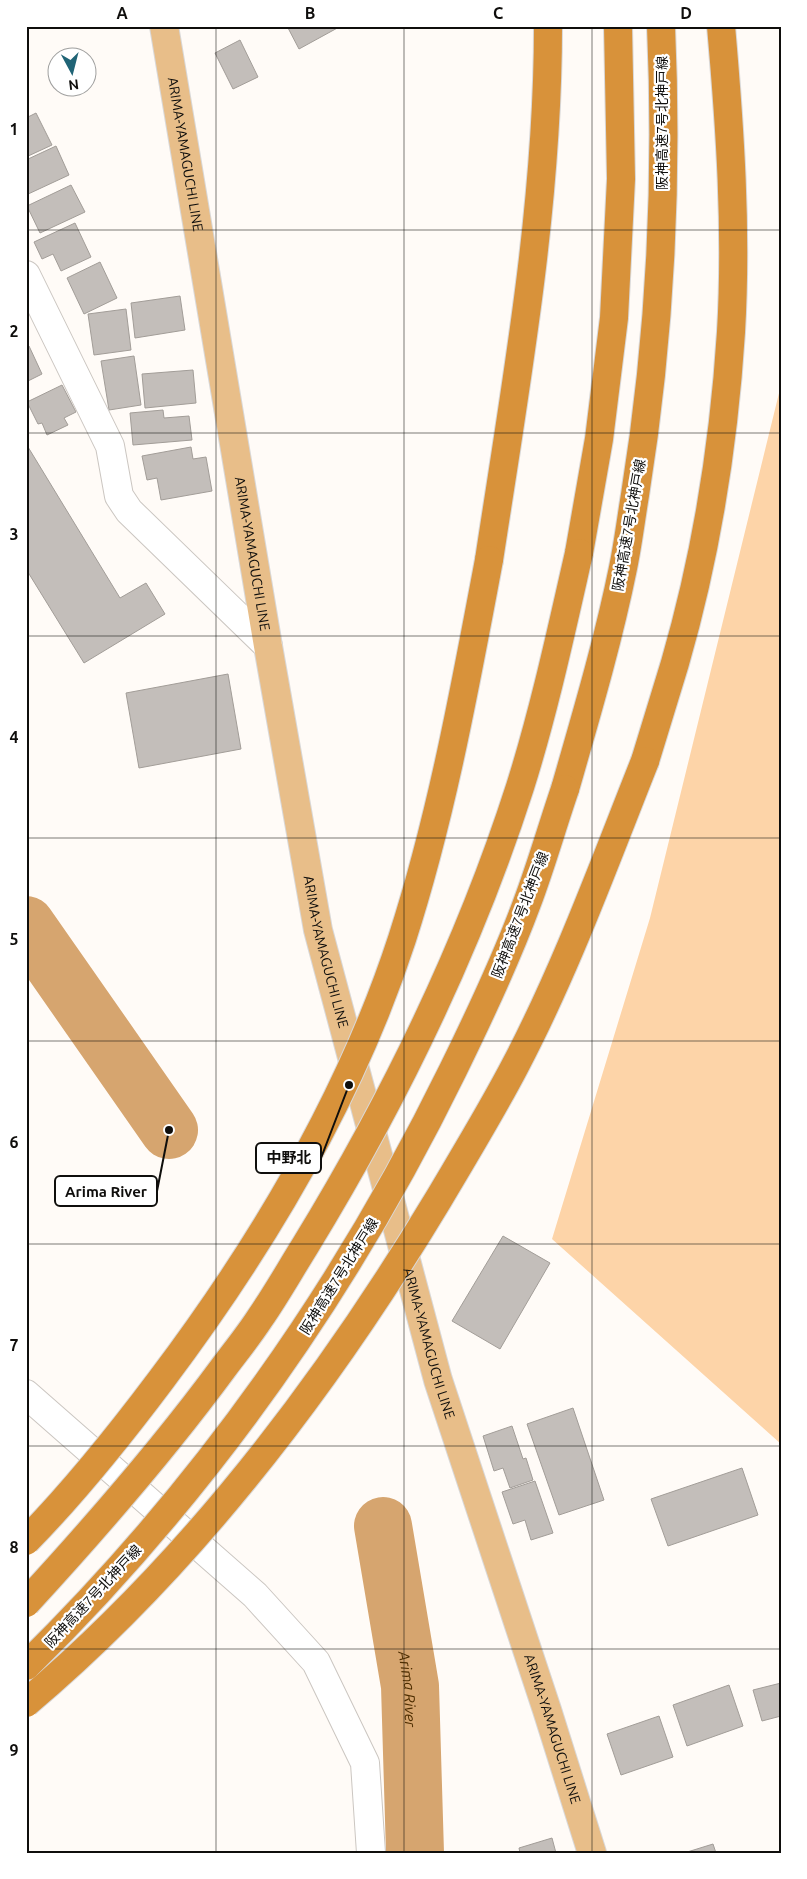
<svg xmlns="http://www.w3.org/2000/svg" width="807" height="1879" font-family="Ubuntu,'Noto Sans JP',sans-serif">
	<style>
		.green { fill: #fdd4a8 }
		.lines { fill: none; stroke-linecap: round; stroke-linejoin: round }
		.river { stroke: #d6a56f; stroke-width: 58 }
		.building { fill: #c3beba; stroke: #a29d98 }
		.street-casing { stroke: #cbc6c1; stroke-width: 30 }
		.primary-casing { stroke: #d9d8d8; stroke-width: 30 }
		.highway-casing { stroke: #d9d8d8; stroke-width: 30 }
		.street { stroke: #fff; stroke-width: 28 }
		.primary { stroke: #e8be89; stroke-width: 28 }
		.highway { stroke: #d8923a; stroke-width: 28 }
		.highway-bridge-casing { stroke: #d9d8d8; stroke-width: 30; stroke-linecap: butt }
		.highway-bridge { stroke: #d8923a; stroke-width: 28 }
		.grid { fill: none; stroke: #0f0e0c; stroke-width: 1; stroke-opacity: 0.55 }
		.labels { text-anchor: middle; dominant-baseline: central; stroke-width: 4.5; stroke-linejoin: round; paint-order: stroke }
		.street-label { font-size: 14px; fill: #0f0e0c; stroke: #fff }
		.water-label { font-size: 15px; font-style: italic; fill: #4d2d00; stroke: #fff }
		.leader { fill: none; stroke: #0f0e0c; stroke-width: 2 }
		.callout-dot { fill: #0f0e0c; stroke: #fff; stroke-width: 2 }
		.callout { fill: #fff; stroke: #0f0e0c; stroke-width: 2 }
		.callout-label { font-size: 15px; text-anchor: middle; font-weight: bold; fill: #0f0e0c }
		.neatline { fill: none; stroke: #0f0e0c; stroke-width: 2 }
		.grid-label { font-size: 16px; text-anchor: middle; font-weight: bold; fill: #0f0e0c }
	</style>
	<rect width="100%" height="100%" fill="#fffbf7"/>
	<polygon class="green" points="781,385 781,1444 552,1239 650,918"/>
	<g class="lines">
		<g class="river">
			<polyline points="26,925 169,1130"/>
			<path id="s1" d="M383,1526L410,1686L415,1853"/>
		</g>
	</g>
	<g class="building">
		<polygon points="287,26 341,26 299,49"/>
		<polygon points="240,40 258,77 233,89 215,53"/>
		<polygon points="36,113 52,145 26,157 26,118"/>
		<polygon points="56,146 69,175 26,195 26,170 28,169 26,160"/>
		<polygon points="71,185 85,212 40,233 27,206"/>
		<polygon points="75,223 91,257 61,271 53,254 42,259 34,242"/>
		<polygon points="100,262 117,298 84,314 67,278"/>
		<polygon points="180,296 185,330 135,338 131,303"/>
		<polygon points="126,309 131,350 94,355 88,314"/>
		<polygon points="29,346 42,374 26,382 26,348"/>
		<polygon points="134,356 141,405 109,410 101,361"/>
		<polygon points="193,370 196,403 145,408 142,374"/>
		<polygon points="62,385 76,412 64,418 68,425 47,435 42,423 38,424 27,402"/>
		<polygon points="163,410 164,418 189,416 192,440 133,445 130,413"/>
		<polygon points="28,447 120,598 146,583 165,614 84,663 26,569 26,448"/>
		<polygon points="191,447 193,459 206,457 212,491 161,500 157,478 147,480 142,456"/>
		<polygon points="228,674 241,749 139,768 126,693"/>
		<polygon points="503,1236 550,1263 500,1349 452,1321"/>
		<polygon points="573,1408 604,1500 559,1515 527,1424"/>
		<polygon points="512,1426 523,1459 526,1458 533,1480 510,1488 503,1468 494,1471 483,1436"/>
		<polygon points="742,1468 758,1515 668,1546 651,1499"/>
		<polygon points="535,1481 553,1533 531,1540 525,1520 513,1524 502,1492"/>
		<polygon points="781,1683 781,1716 762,1721 753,1690"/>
		<polygon points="729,1685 743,1726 687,1746 673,1705"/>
		<polygon points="659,1716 673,1757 621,1775 607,1734"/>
		<polygon points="552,1838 556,1853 520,1853 519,1848"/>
		<polygon points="713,1844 716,1853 684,1853"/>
	</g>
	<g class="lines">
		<g class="street-casing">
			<g id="street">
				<polyline points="26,275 110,446 119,496 129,511 268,646"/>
				<polyline points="26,1394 255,1595 316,1662 365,1763 371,1853"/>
			</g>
		</g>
		<g class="primary-casing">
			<g id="primary">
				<path id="s2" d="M164,26L268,646L318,930L438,1380L547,1710L592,1853"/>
			</g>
		</g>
		<g class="highway-casing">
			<g id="highway">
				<polyline points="579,553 599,439 614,318 621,179 618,26"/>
				<path d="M489,560C516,383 548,206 548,26"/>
				<path d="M645,761C655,729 665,696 675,663C706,556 724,443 731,332C737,230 730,128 721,26"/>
				<path d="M565,789C586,716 608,642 623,568C628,544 631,519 635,495C660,340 668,183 661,26"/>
			</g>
		</g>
		<use href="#street" class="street"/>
		<use href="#primary" class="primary"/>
		<use href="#highway" class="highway"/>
		<g class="highway-bridge-casing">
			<g id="highway-bridge">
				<path d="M26,1541C75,1491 119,1436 161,1380C262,1246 350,1099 402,939C442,815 465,687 489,560"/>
				<path d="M26,1603C96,1527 163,1450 224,1367C236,1351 249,1335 260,1318C276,1295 290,1270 305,1246C393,1102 468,949 520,787C544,711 561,632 579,553"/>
				<path d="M26,1666C203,1492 344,1293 453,1070C480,1015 506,960 527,903C541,866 552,827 565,789"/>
				<path d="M26,1703C192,1563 326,1386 438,1200C464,1156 491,1112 515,1066C566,969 604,864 645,761"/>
			</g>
		</g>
		<use href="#highway-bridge" class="highway-bridge"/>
	</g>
	<path class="grid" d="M216,26V1853M404,26V1853M592,26V1853M26,230H781M26,433H781M26,636H781M26,838H781M26,1041H781M26,1244H781M26,1446H781M26,1649H781"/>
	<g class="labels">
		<g class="street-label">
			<text transform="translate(662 123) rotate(-90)">阪神高速7号北神戸線</text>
			<text stroke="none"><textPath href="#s2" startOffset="130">ARIMA-YAMAGUCHI LINE</textPath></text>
			<text transform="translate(629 525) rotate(-80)">阪神高速7号北神戸線</text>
			<text stroke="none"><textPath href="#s2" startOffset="535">ARIMA-YAMAGUCHI LINE</textPath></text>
			<text transform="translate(520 915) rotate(-69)">阪神高速7号北神戸線</text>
			<text stroke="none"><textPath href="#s2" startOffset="940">ARIMA-YAMAGUCHI LINE</textPath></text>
			<text transform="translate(339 1276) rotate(-58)">阪神高速7号北神戸線</text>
			<text stroke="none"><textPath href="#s2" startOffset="1345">ARIMA-YAMAGUCHI LINE</textPath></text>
			<text transform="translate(93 1596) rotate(-47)">阪神高速7号北神戸線</text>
			<text stroke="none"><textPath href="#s2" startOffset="1750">ARIMA-YAMAGUCHI LINE</textPath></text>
		</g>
		<g class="water-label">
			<text stroke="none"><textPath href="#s1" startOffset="165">Arima River</textPath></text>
		</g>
	</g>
	<path class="leader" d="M349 1085L321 1158M169 1130L157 1191"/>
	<g class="callout-dot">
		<circle cx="349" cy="1085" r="5"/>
		<circle cx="169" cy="1130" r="5"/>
	</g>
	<g class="callout">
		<rect x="256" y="1143" width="65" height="30" rx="5"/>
		<rect x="55" y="1176" width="102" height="30" rx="5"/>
	</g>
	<g class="callout-label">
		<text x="289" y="1163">中野北</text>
		<text x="106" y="1197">Arima River</text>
	</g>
	<rect width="807" height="1879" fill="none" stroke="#ffffff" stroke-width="55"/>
	<g transform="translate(72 72) rotate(173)"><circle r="24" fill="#ffffff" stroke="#9f9f9e"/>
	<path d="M0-4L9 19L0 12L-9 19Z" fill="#206476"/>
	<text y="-8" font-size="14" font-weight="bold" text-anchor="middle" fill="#0f0e0c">N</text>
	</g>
	<rect x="28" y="28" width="752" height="1824" class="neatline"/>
	<g class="grid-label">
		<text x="122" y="19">A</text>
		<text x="310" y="19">B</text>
		<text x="498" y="19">C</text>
		<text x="686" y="19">D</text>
		<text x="14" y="135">1</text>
		<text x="14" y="337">2</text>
		<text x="14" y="540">3</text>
		<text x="14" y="743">4</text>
		<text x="14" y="945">5</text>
		<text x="14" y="1148">6</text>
		<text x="14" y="1351">7</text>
		<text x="14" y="1553">8</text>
		<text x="14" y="1756">9</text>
	</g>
</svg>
